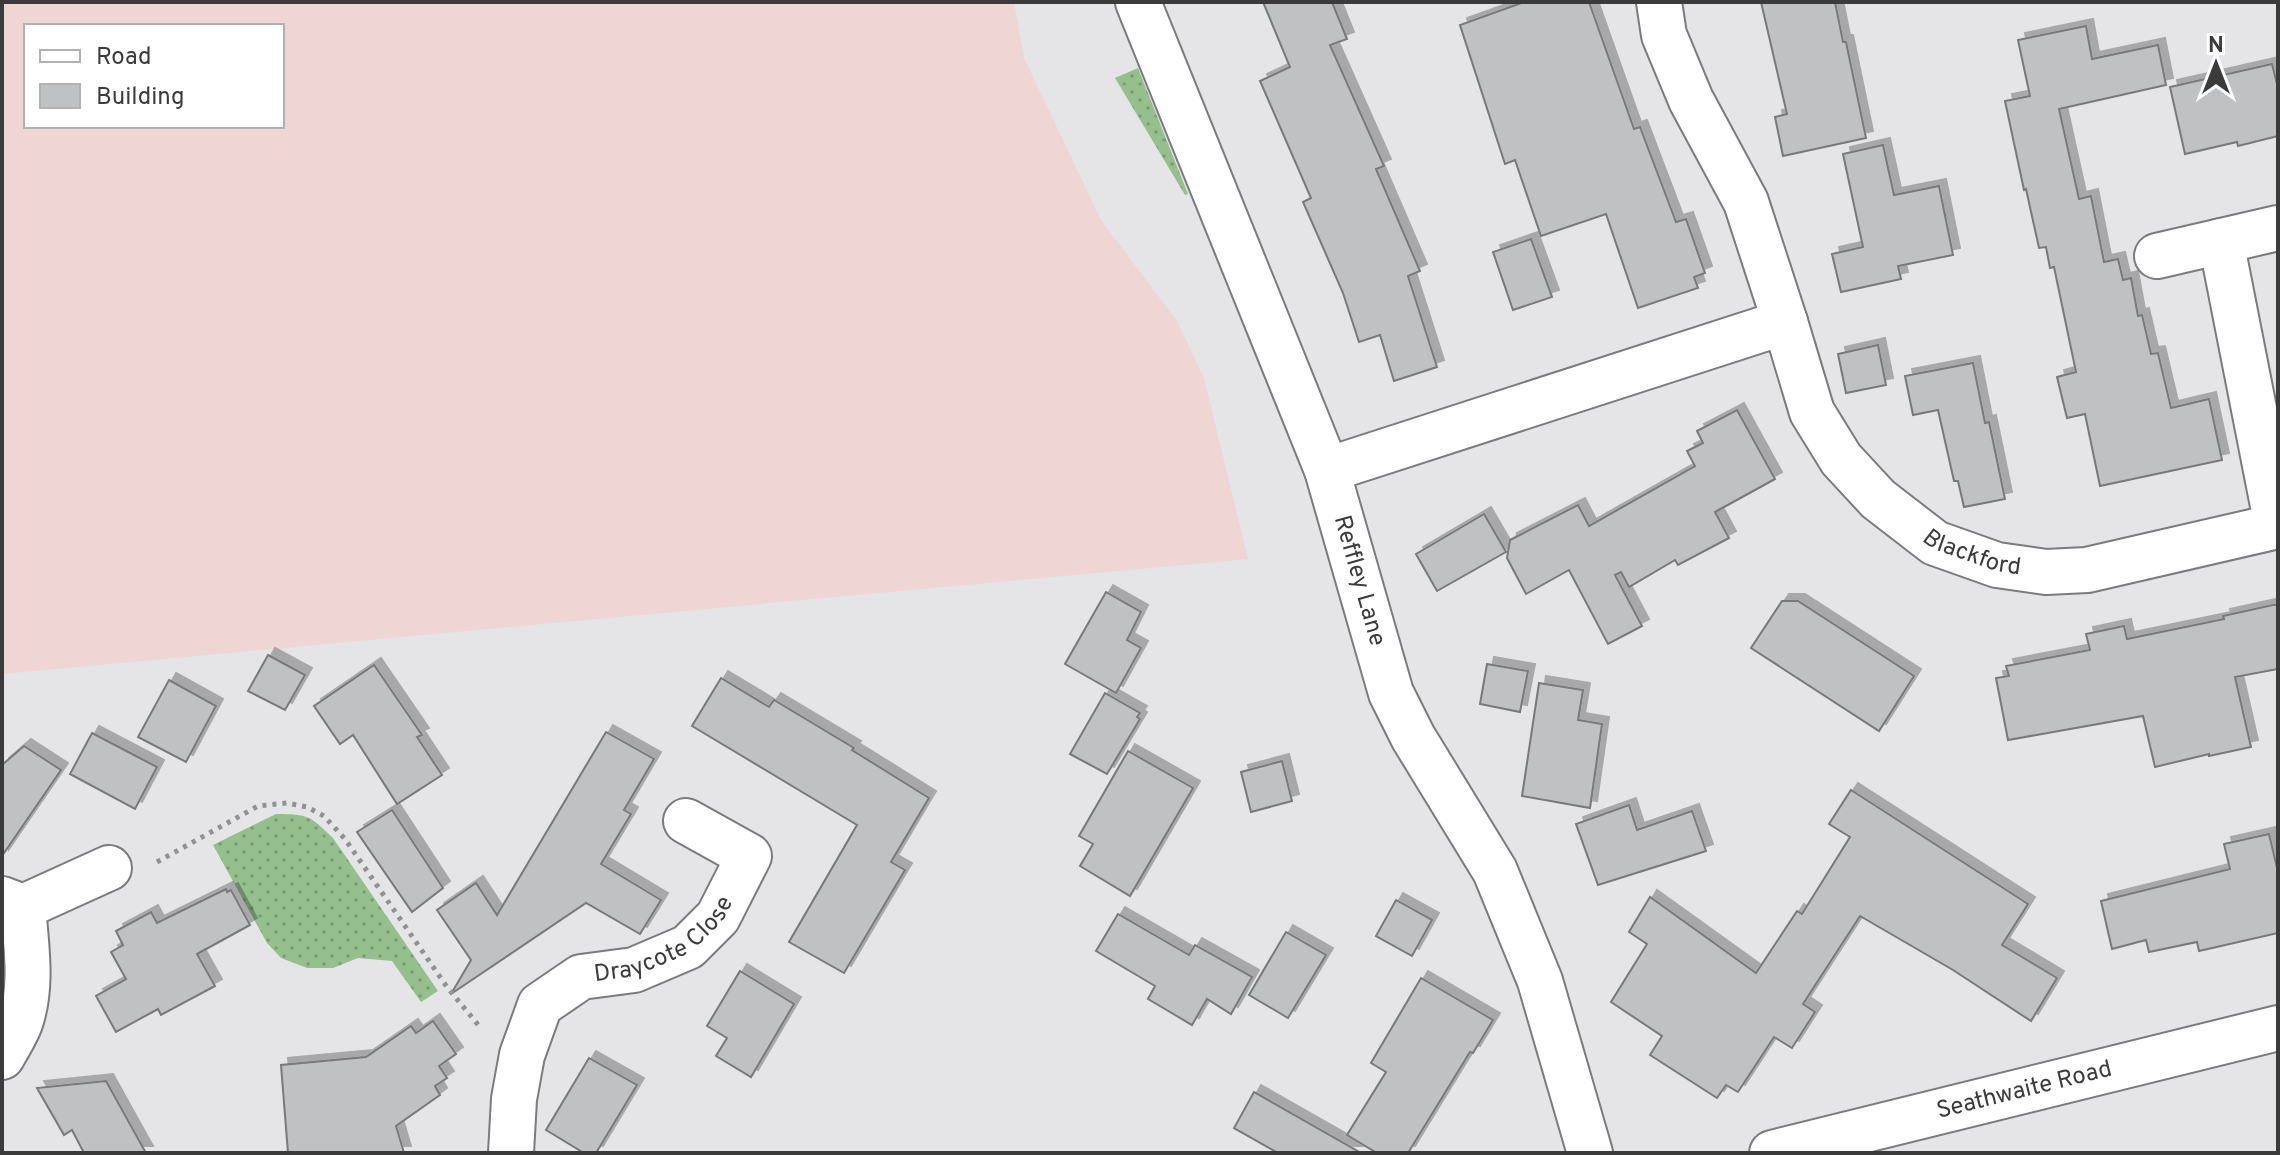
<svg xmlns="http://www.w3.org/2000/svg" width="2280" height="1155" font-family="Overpass,sans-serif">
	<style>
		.education { fill: #efd5d3; fill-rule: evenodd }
		.grass { fill: url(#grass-dots) }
		.building { fill: #c0c1c3; stroke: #79797c; stroke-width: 2; filter: url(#shadow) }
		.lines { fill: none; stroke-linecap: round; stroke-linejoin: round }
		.street-casing { stroke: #7b7b7e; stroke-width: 48 }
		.path { stroke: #919193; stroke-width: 5; stroke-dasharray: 4 6; stroke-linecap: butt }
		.street { stroke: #fff; stroke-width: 44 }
		.labels { text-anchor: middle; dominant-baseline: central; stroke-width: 8; stroke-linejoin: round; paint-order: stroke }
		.street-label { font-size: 24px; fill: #3b3b3c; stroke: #fff }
	</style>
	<defs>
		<pattern id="grass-dots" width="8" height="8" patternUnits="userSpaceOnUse" patternTransform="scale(2)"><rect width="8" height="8" fill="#95c08e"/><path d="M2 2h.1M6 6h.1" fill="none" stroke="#7b9d75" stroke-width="1.8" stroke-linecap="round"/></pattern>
		<filter id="shadow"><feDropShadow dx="7" dy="-7" stdDeviation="0" flood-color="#0004"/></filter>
	</defs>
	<rect width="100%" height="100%" fill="#e5e5e8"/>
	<path class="education" d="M2,2H1014L1024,58L1101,220L1177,321L1204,378L1248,559L2,674ZM26,26H282V126H26Z"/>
	<g class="grass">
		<polygon points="1138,68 1188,194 1185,195 1115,78"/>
		<path d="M276,814C309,814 310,816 333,838L438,991L421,1002L392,961L358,958L333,968H307L281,958L267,943L213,845Z"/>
	</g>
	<g class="building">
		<polygon points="1263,2 1332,2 1347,39 1330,45 1384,166 1376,169 1420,271 1408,276 1437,367 1394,381 1380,335 1359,342 1343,293 1303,202 1311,198 1260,81 1290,67"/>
		<polygon points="1524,2 1589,2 1634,129 1640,127 1676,222 1686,219 1705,273 1694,277 1698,288 1638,308 1606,214 1541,236 1515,160 1505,164 1460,25"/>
		<polygon points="1761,2 1835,2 1843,42 1846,42 1866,138 1783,156 1775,117 1787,114"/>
		<polygon points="2086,26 2092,59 2158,45 2166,85 2059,109 2079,199 2091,196 2104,262 2118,259 2123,280 2131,278 2138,316 2142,315 2151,354 2158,353 2171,408 2209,399 2222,460 2100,486 2085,414 2067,418 2057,377 2076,372 2054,267 2050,268 2046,247 2039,248 2026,189 2024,190 2005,101 2030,96 2018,40"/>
		<polygon points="2272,64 2278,88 2278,136 2238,146 2237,142 2185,154 2170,87"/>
		<polygon points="1883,145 1894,195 1939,186 1953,255 1898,266 1901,279 1841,292 1832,254 1863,247 1843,154"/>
		<polygon points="1531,239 1552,297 1513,310 1493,252"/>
		<polygon points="1878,345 1886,385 1846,393 1838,354"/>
		<polygon points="1973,363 1985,423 1989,422 2005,499 1964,507 1958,481 1954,481 1938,410 1913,415 1905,376"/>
		<polygon points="1737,410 1775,479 1715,512 1729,538 1678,565 1675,560 1629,587 1621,572 1615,575 1642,626 1608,644 1569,570 1526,594 1507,558 1510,540 1578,505 1589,526 1695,466 1687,451 1703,443 1697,431"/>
		<polygon points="1484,514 1506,552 1437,591 1416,554"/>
		<polygon points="1106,592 1141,612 1127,640 1141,648 1116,693 1065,664"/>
		<polygon points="1782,601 1798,601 1914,676 1879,731 1751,648"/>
		<polygon points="2273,605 2278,605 2278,669 2235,677 2251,747 2209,756 2209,754 2155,767 2143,716 2008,740 1996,678 2009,676 2006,666 2090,650 2086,634 2124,626 2127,639 2224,619 2223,616"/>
		<polygon points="268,655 305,675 285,710 248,691"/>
		<polygon points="1487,664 1528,671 1520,712 1480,704"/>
		<polygon points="374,665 422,735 417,737 442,775 397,804 353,735 340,744 314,706"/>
		<polygon points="721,678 769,707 774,700 854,748 852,750 929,798 891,862 905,870 844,973 789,942 857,825 692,726"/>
		<polygon points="169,680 216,706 186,762 138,737"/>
		<polygon points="1539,683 1583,690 1578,720 1602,724 1590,808 1522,796"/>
		<polygon points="1105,693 1140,713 1137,717 1140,719 1107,774 1070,754"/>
		<polygon points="606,732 654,759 624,810 631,814 601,864 661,900 640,934 586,903 451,994 471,960 437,910 476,883 497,915"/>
		<polygon points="92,733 157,767 135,809 70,774"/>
		<polygon points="24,746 61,770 2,856 2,765"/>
		<polygon points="1128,751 1193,788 1130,896 1080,866 1093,844 1079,836"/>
		<polygon points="1282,761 1292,801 1251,812 1241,772"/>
		<polygon points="1851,790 2028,904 2002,945 2057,978 2031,1021 1953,970 1860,916 1803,1004 1815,1012 1792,1048 1774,1037 1738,1092 1726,1085 1717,1098 1650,1055 1662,1036 1611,1002 1647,944 1629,932 1650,897 1756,973 1797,911 1802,914 1850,837 1829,824"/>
		<polygon points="1629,805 1637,830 1692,811 1706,851 1598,885 1576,824"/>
		<polygon points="392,810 443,888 412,912 357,832"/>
		<polygon points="2269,834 2278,872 2278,933 2199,951 2197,942 2149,952 2146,940 2112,949 2101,901 2230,869 2224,844"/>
		<polygon points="226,889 227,892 231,890 250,925 197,954 215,986 161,1015 158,1009 116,1032 96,996 126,979 111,952 123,945 116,931 151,912 157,923"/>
		<polygon points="1396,900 1432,920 1412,956 1376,936"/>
		<polygon points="1118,914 1189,955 1195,945 1252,977 1231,1014 1207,999 1192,1025 1148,999 1155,986 1096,951"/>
		<polygon points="1286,932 1326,955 1288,1018 1249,995"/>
		<polygon points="740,971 794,1004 751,1077 716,1056 727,1038 707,1026"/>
		<polygon points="1421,978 1493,1020 1473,1053 1470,1052 1408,1153 1377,1153 1347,1135 1386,1072 1371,1063"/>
		<polygon points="433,1021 456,1054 439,1066 447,1078 435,1086 440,1095 396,1126 404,1153 288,1153 281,1065 366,1057 411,1026 416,1033"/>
		<polygon points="589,1058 637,1085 596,1153 584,1153 546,1130"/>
		<polygon points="106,1081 146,1153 84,1153 72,1130 64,1135 37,1088"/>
		<polygon points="1254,1092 1361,1153 1278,1153 1234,1128"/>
	</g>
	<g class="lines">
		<g class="street-casing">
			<g id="street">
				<path id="s1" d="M1138,2L1327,470L1391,693L1413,737L1495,871L1540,981L1590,1153"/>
				<path id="s2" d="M1659,2L1664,35L1691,100L1746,202L1785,322L1812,412L1841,459L1878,499L1935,543L1997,565L2046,572L2087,570L2278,526"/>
				<polyline points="2221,241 2277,526"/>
				<polyline points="2157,256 2278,228"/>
				<polyline points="1327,470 1785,322"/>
				<path d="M2,899L23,907C26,945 33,986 20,1023C16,1034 8,1046 2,1057"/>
				<polyline points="23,907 109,868"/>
				<path id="s3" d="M511,1153L514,1099L522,1055L540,1005L581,977L634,970L688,947L718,917L749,856L686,821"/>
				<path id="s4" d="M1772,1153L2278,1028"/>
			</g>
		</g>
		<polyline class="path" points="157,862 258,806 287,803 307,807 324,816 345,839 447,987 479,1026"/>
		<use href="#street" class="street"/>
	</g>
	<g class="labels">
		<g class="street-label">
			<text stroke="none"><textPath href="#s2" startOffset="660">Blackford</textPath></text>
			<text stroke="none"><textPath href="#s1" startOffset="620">Reffley Lane</textPath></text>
			<text stroke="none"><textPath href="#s3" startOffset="296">Draycote Close</textPath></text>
			<text stroke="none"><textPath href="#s4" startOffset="260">Seathwaite Road</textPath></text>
		</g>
	</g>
	<rect width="2280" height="1155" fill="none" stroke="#3b3b3c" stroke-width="8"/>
	<rect x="24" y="24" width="260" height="104" fill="#ffffff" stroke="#b1b1b1" stroke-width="2"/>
	<rect x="40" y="50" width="40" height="12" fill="#ffffff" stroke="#b1b1b1" stroke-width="2"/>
	<text x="96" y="64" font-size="24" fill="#3b3b3c">Road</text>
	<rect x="40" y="84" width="40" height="24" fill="#c0c1c3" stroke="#b1b1b1" stroke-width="2"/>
	<text x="96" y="104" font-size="24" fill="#3b3b3c">Building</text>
	<g transform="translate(2216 64)" stroke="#ffffff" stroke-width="6" paint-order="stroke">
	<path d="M0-6L14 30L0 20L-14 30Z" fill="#3b3b3c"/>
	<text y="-12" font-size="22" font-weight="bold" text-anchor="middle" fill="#3b3b3c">N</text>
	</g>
</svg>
